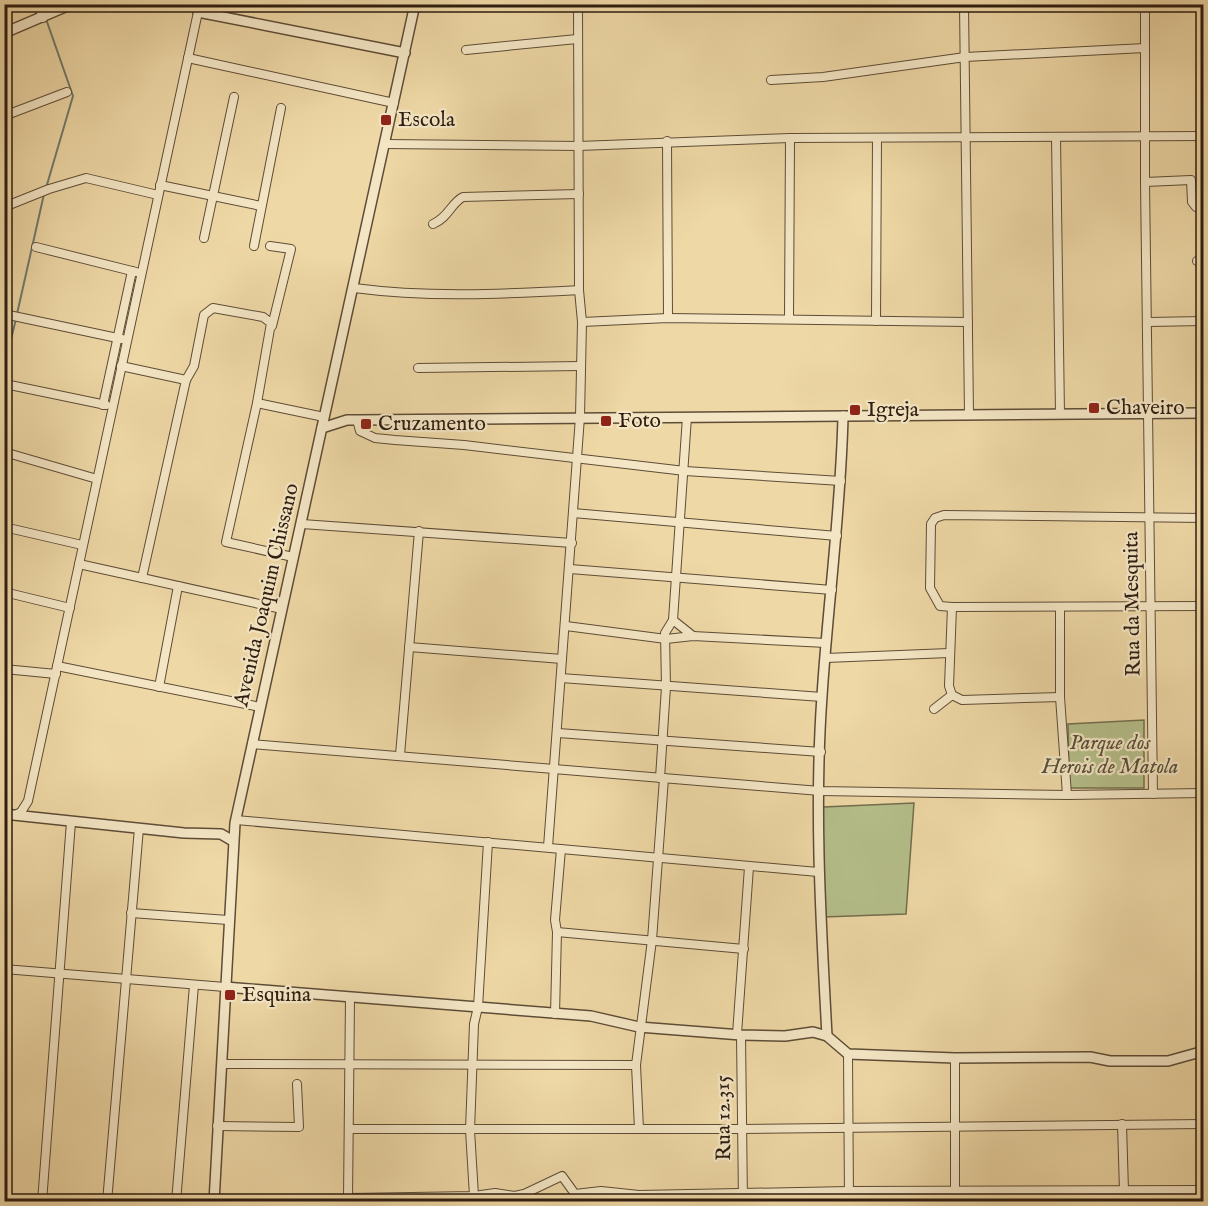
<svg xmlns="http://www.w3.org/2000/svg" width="1208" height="1206" font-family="'IM FELL English',serif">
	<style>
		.park { fill: #b5bf8a; stroke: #726e4e; stroke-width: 1.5 }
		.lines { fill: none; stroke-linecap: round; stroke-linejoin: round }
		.stream { stroke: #6e7b6d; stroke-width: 2 }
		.minor-casing { stroke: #5e4c36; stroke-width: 10 }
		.tertiary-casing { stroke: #5e4c36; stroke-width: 12 }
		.minor { stroke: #f4e6c5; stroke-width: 8 }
		.tertiary { stroke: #f4e6c5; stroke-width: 9 }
		.poi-dot { fill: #8f2418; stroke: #f4e6c5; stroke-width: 2 }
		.labels { text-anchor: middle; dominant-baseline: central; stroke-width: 4.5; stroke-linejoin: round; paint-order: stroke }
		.poi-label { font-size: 21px; fill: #2e1d11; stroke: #f4e6c5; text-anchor: start }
		.street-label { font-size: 21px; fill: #2e1d11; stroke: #f4e6c5 }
		.park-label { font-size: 21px; font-style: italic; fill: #564e35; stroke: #f4e6c5 }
	</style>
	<rect width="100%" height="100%" fill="#eed8a6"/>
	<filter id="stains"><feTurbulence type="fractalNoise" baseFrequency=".00333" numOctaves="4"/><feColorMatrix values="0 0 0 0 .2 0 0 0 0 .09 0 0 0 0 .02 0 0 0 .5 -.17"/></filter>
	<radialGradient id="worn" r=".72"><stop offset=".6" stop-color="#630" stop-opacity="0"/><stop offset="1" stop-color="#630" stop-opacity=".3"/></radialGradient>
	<g class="park">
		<polygon points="1144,720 1144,788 1069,788 1068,724"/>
		<polygon points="914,803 906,914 824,917 823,807"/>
	</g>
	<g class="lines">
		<g class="stream">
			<polyline points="46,188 73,96 46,19"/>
			<polyline points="17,314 44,194"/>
			<polyline points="4,368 16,319"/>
		</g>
		<g class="minor-casing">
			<g id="minor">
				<polyline points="38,4 43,18"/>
				<polyline points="964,4 969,415"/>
				<polyline points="1145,4 1145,182 1153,794"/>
				<polyline points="466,50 577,39"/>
				<polyline points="188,58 394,103"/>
				<polyline points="771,80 823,77 965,57 1145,48"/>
				<polyline points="4,116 67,92"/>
				<polyline points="1056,137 1060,414"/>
				<polyline points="667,141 668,318"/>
				<polyline points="385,144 579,146 790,138 1204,136"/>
				<polyline points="1145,182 1191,180 1192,202 1196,207 1204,207"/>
				<polyline points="160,185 261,206"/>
				<polyline points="4,207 49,189 86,178 158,195"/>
				<path d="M433,224C449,217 451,203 463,197L579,194"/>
				<polyline points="204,238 234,97"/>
				<polyline points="254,246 281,108"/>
				<polyline points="270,246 291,249 272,326"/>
				<polyline points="36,247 136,272"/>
				<polyline points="1197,261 1204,261"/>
				<path d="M354,288C430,298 503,294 579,290"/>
				<polyline points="4,314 122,339"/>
				<polyline points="789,319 790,138"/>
				<polyline points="876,321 877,138"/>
				<polyline points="582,322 668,318 968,322"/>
				<polyline points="1148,322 1204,321"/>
				<polyline points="121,366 186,380"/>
				<polyline points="418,368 581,366"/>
				<polyline points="5,384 106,405"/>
				<polyline points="257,403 324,417"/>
				<polyline points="103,405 132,271"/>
				<polyline points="687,417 673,620 693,636"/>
				<polyline points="357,420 360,431 375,438 395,440 464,445 685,471 841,481"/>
				<polyline points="4,452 97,479"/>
				<polyline points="573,513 837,536"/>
				<polyline points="1204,518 944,515 935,518 931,524 930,588 940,606 952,607 1204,606"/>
				<polyline points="302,524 572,543"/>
				<polyline points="4,527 82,545"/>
				<polyline points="79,564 282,609"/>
				<polyline points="570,569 832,590"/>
				<polyline points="142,578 186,380 194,366 204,315 213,308 263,317 271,323 257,403 226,542 293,557"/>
				<polyline points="4,592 70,608"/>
				<polyline points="952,607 949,686 952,695 962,700 1060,697"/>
				<polyline points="1060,608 1060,697 1067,795"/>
				<polyline points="566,626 666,639 693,636 826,643"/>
				<polyline points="409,647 562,659"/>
				<polyline points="826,658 949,653"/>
				<polyline points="57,666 260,707"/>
				<polyline points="4,669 56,674"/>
				<polyline points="561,678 822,697"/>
				<polyline points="159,687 178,586"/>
				<polyline points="934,709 952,695"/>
				<polyline points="558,733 821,752"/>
				<polyline points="252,744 820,791 1067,795 1204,793"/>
				<polyline points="400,755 419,531"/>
				<polyline points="660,778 666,687 665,633 673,620"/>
				<polyline points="15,815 21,812 28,801 198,12"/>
				<polyline points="236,820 818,872"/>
				<polyline points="548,847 580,417 582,322 579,290 578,4"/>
				<polyline points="131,913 228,920"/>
				<polyline points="557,932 744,949"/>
				<polyline points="4,969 225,987"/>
				<polyline points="555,1014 557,932 555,920 561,849"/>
				<polyline points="737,1034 749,867"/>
				<polyline points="741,1035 743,1202"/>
				<polyline points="848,1054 849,1202"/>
				<polyline points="222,1064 636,1065"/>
				<polyline points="1122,1124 1124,1191"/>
				<polyline points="217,1126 299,1127 297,1084"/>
				<polyline points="349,1129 741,1129 1204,1124"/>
				<polyline points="639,1129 636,1065 652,940 664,778"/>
				<polyline points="474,1196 470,1130 474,1024 478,1007 488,842"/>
				<polyline points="349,1198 474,1196 495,1193 515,1196 524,1194 562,1176 575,1194 601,1191 639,1195 849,1191 1204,1190"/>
				<polyline points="348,1200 350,998"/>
				<polyline points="42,1202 71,822"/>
				<polyline points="107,1202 139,828"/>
				<polyline points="176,1202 194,985"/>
				<polyline points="955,1202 955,1058"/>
			</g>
		</g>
		<g class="tertiary-casing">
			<g id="tertiary">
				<polyline points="200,4 198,12 405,53"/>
				<polyline points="4,33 72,4"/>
				<polyline points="322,428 347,420 357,420 1204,413"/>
				<polyline points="4,814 184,833 221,834 233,841"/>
				<polyline points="225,987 591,1016 639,1027 741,1035 785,1036 813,1032 827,1036 848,1054 955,1058 1090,1057 1110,1061 1168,1061 1204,1051"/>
				<path d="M827,1036C821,923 814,809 822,696C828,602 841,510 843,416"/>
				<polyline points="214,1202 235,823 415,4"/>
			</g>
		</g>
		<use href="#minor" class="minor"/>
		<use href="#tertiary" class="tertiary"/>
	</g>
	<g class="poi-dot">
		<rect x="380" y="114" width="12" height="12" rx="3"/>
		<rect x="1088" y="402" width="12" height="12" rx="3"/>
		<rect x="849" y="404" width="12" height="12" rx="3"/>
		<rect x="600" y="415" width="12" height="12" rx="3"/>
		<rect x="360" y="418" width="12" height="12" rx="3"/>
		<rect x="224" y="989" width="12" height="12" rx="3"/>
	</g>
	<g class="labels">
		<g class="poi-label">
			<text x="398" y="120">Escola</text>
			<text x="1106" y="408">Chaveiro</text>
			<text x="867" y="410">Igreja</text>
			<text x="618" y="421">Foto</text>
			<text x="378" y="424">Cruzamento</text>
			<text x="242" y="995">Esquina</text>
		</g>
		<g class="street-label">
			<text transform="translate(267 595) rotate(-77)">Avenida Joaquim Chissano</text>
			<text transform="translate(1133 604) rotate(-91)">Rua da Mesquita</text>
			<text transform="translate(724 1118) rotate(-91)">Rua 12.315</text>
		</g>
		<g class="park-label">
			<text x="1110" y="743">Parque dos<tspan x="1110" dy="24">Herois de Matola</tspan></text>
		</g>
	</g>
	<rect width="1208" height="1206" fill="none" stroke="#eed8a6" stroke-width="24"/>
	<rect x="6" y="6" width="1196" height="1194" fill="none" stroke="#2e1d11" stroke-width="3"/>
	<rect x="12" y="12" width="1184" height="1182" fill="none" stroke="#2e1d11" stroke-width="1.5"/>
	<rect width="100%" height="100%" filter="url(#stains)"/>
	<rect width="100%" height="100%" fill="url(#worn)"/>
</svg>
